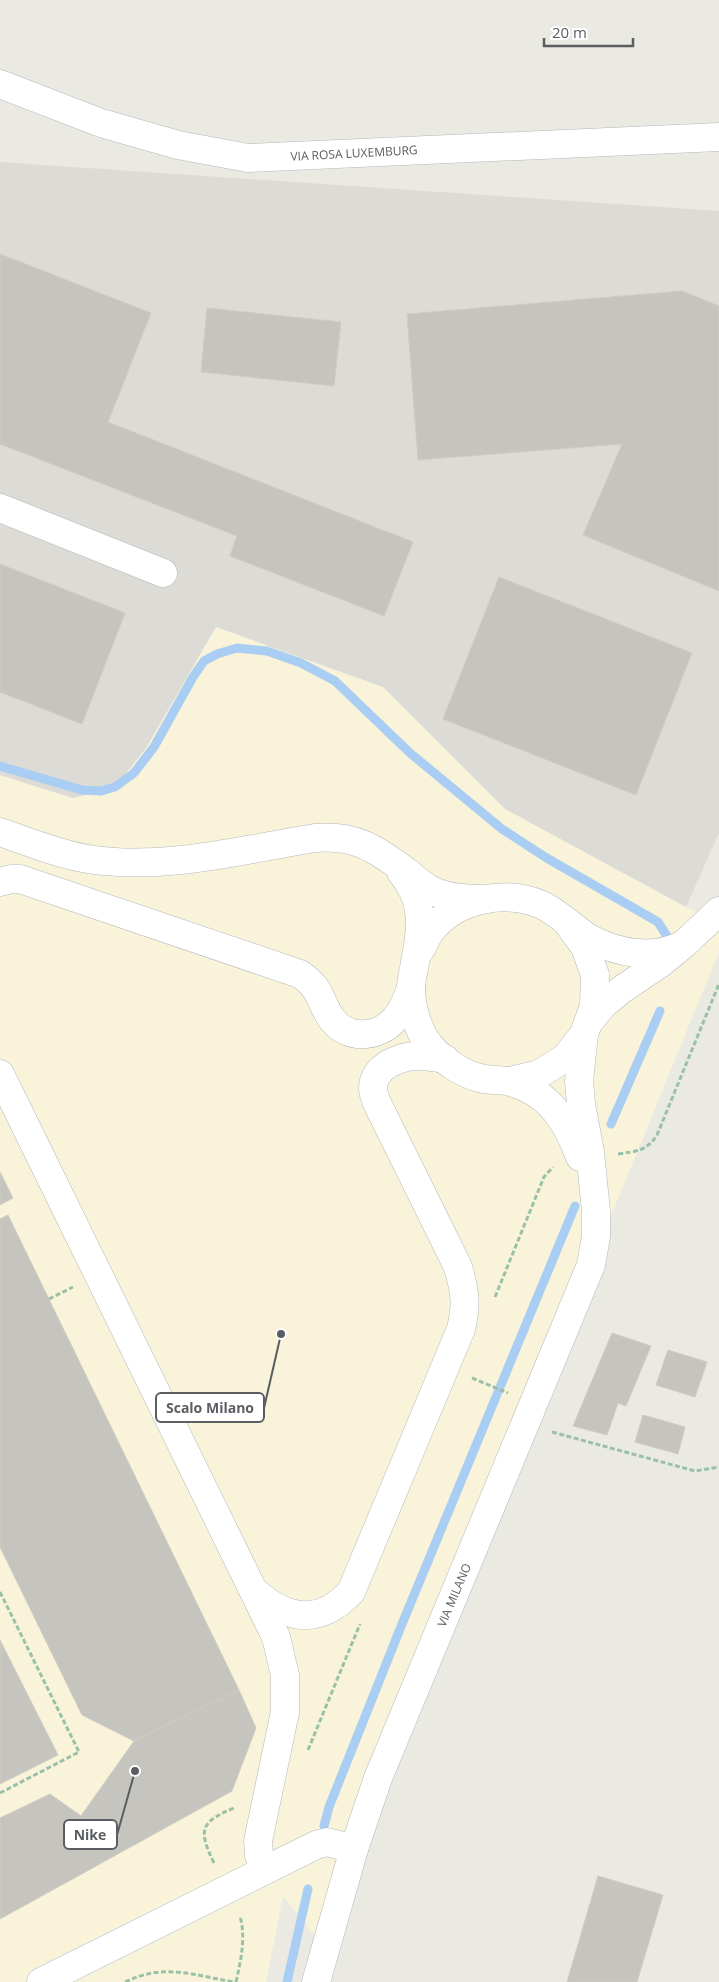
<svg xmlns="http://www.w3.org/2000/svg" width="719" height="1982" font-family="'Open Sans',sans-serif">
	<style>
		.commercial { fill: #f9f4d9 }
		.industrial { fill: #dddbd6 }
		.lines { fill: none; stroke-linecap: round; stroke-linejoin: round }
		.stream { stroke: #aacdf3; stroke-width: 9 }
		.building { fill: #c6c4bf; stroke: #cfccc1 }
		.minor-casing { stroke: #b4b7bb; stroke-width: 29 }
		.path { stroke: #9bc0a8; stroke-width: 3; stroke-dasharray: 5 2.5; stroke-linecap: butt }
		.minor { stroke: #fff; stroke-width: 28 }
		.labels { text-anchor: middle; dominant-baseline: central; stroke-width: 5; stroke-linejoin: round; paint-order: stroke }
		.street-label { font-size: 12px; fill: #5a5d61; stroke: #fff }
		.leader { fill: none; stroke: #5a5d61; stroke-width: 2 }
		.callout-dot { fill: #5a5d61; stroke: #fff; stroke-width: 2 }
		.callout { fill: #fff; stroke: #5a5d61; stroke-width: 2 }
		.callout-label { font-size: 14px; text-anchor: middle; font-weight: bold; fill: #5a5d61 }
	</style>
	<rect width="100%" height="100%" fill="#ebeae2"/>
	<polygon class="commercial" points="216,627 383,687 505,809 686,907 719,922 719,952 534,1404 325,1948 283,1896 266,1982 0,1982 0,775 72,798 115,787 146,748"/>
	<polygon class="industrial" points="0,162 719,211 719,833 686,907 505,809 383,687 216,627 146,748 115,787 73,798 0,775"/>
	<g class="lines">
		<g class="stream">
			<polyline points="0,766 82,790 101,791 115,787 134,773 154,747 193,677 204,661 217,654 237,648 267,651 301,663 335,681 410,753 502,829 545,857 658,922 670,941"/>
			<polyline points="611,1124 660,1011"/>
			<polyline points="324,1826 329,1807 402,1624 575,1206"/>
			<polyline points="287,1982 308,1889"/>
		</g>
	</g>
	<g class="building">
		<polygon points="0,254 151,313 108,422 413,542 384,616 230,556 237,536 0,444"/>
		<polygon points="682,291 719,306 719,591 583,535 622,444 418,460 407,314"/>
		<polygon points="207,308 341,322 334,386 201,372"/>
		<polygon points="0,564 125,613 82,724 0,692"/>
		<polygon points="499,577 692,653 636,795 443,719"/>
		<polygon points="0,1172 13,1198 0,1205"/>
		<polygon points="8,1215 239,1690 134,1741 82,1715 0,1547 0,1219"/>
		<polygon points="612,1333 651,1346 626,1406 618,1403 607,1435 573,1426"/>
		<polygon points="668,1350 707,1362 695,1397 656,1385"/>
		<polygon points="643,1415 685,1427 678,1454 635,1442"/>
		<polygon points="0,1640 58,1755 0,1784"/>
		<polygon points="239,1690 256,1728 232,1791 0,1919 0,1818 50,1794 81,1816 134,1741"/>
		<polygon points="598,1876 663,1895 637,1982 567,1982"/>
	</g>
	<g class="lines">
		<g class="minor-casing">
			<g id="minor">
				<polyline points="0,84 101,123 178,145 248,158 719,137"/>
				<polyline points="0,508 163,573"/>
				<path d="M0,832C29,842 58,854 88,859C163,871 241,850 315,838C356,835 375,848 407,872C414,878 421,884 429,889C445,898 464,899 482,899"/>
				<path d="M401,872C425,901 422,928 415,962C414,970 411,980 411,988C411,1007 418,1031 430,1046C442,1060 462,1074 480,1078C490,1081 501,1079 511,1082C550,1093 567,1122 580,1157"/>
				<path d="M0,882L11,879H20L300,974C323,990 318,999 331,1018C346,1040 378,1039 395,1019C403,1011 407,998 411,988"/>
				<path d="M419,952C423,946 426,938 430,932C454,899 506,889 542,905C559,913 573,928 589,938C619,954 654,960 684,944"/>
				<polyline points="588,1023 604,1004 621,990 661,963 684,944 719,911"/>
				<polyline points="0,1074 276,1637 285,1675 285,1712 258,1841 259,1855 265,1870"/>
				<polyline points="510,1081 539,1074 565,1058 584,1034"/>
				<path d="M255,1592C289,1621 319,1625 351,1592L461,1329C467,1305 465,1291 458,1267L376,1101C375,1097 373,1093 373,1089C372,1066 402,1055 421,1056C429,1056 437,1058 445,1059"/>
				<polyline points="41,1982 316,1845 327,1842 354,1849"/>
				<polyline points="316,1982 354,1849 378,1778 591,1265 596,1236 596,1211 590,1152 581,1104 579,1081 584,1034 594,1006 595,975 585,947 567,922"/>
			</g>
		</g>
		<g class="path">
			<path d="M618,1154C636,1151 646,1152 657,1135L719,984"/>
			<polyline points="495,1297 544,1177 553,1167"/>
			<polyline points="49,1299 73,1287"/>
			<polyline points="472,1378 508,1393"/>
			<polyline points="552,1432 695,1471 719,1467"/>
			<polyline points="0,1592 79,1752 0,1793"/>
			<polyline points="308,1750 360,1624"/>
			<path d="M214,1863C197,1828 201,1822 236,1807"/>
			<path d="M125,1982C164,1963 193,1975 234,1982"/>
			<path d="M236,1982C241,1959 246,1939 240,1916"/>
		</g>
		<use href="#minor" class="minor"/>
	</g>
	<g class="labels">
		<g class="street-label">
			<text transform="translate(354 153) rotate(-3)">VIA ROSA LUXEMBURG</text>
			<text transform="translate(454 1595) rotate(-67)">VIA MILANO</text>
		</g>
	</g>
	<path class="leader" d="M281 1334L264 1408M135 1771L117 1835"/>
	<g class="callout-dot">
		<circle cx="281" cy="1334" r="5"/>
		<circle cx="135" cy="1771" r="5"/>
	</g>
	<g class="callout">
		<rect x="156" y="1393" width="108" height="29" rx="5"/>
		<rect x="64" y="1820" width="53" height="29" rx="5"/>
	</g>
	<g class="callout-label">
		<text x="210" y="1413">Scalo Milano</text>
		<text x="90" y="1840">Nike</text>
	</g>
	<path d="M544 38v8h89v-8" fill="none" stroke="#5a5d61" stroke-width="2.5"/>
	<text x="552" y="38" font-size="15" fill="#5a5d61" stroke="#ffffff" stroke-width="4" paint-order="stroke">20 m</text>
</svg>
